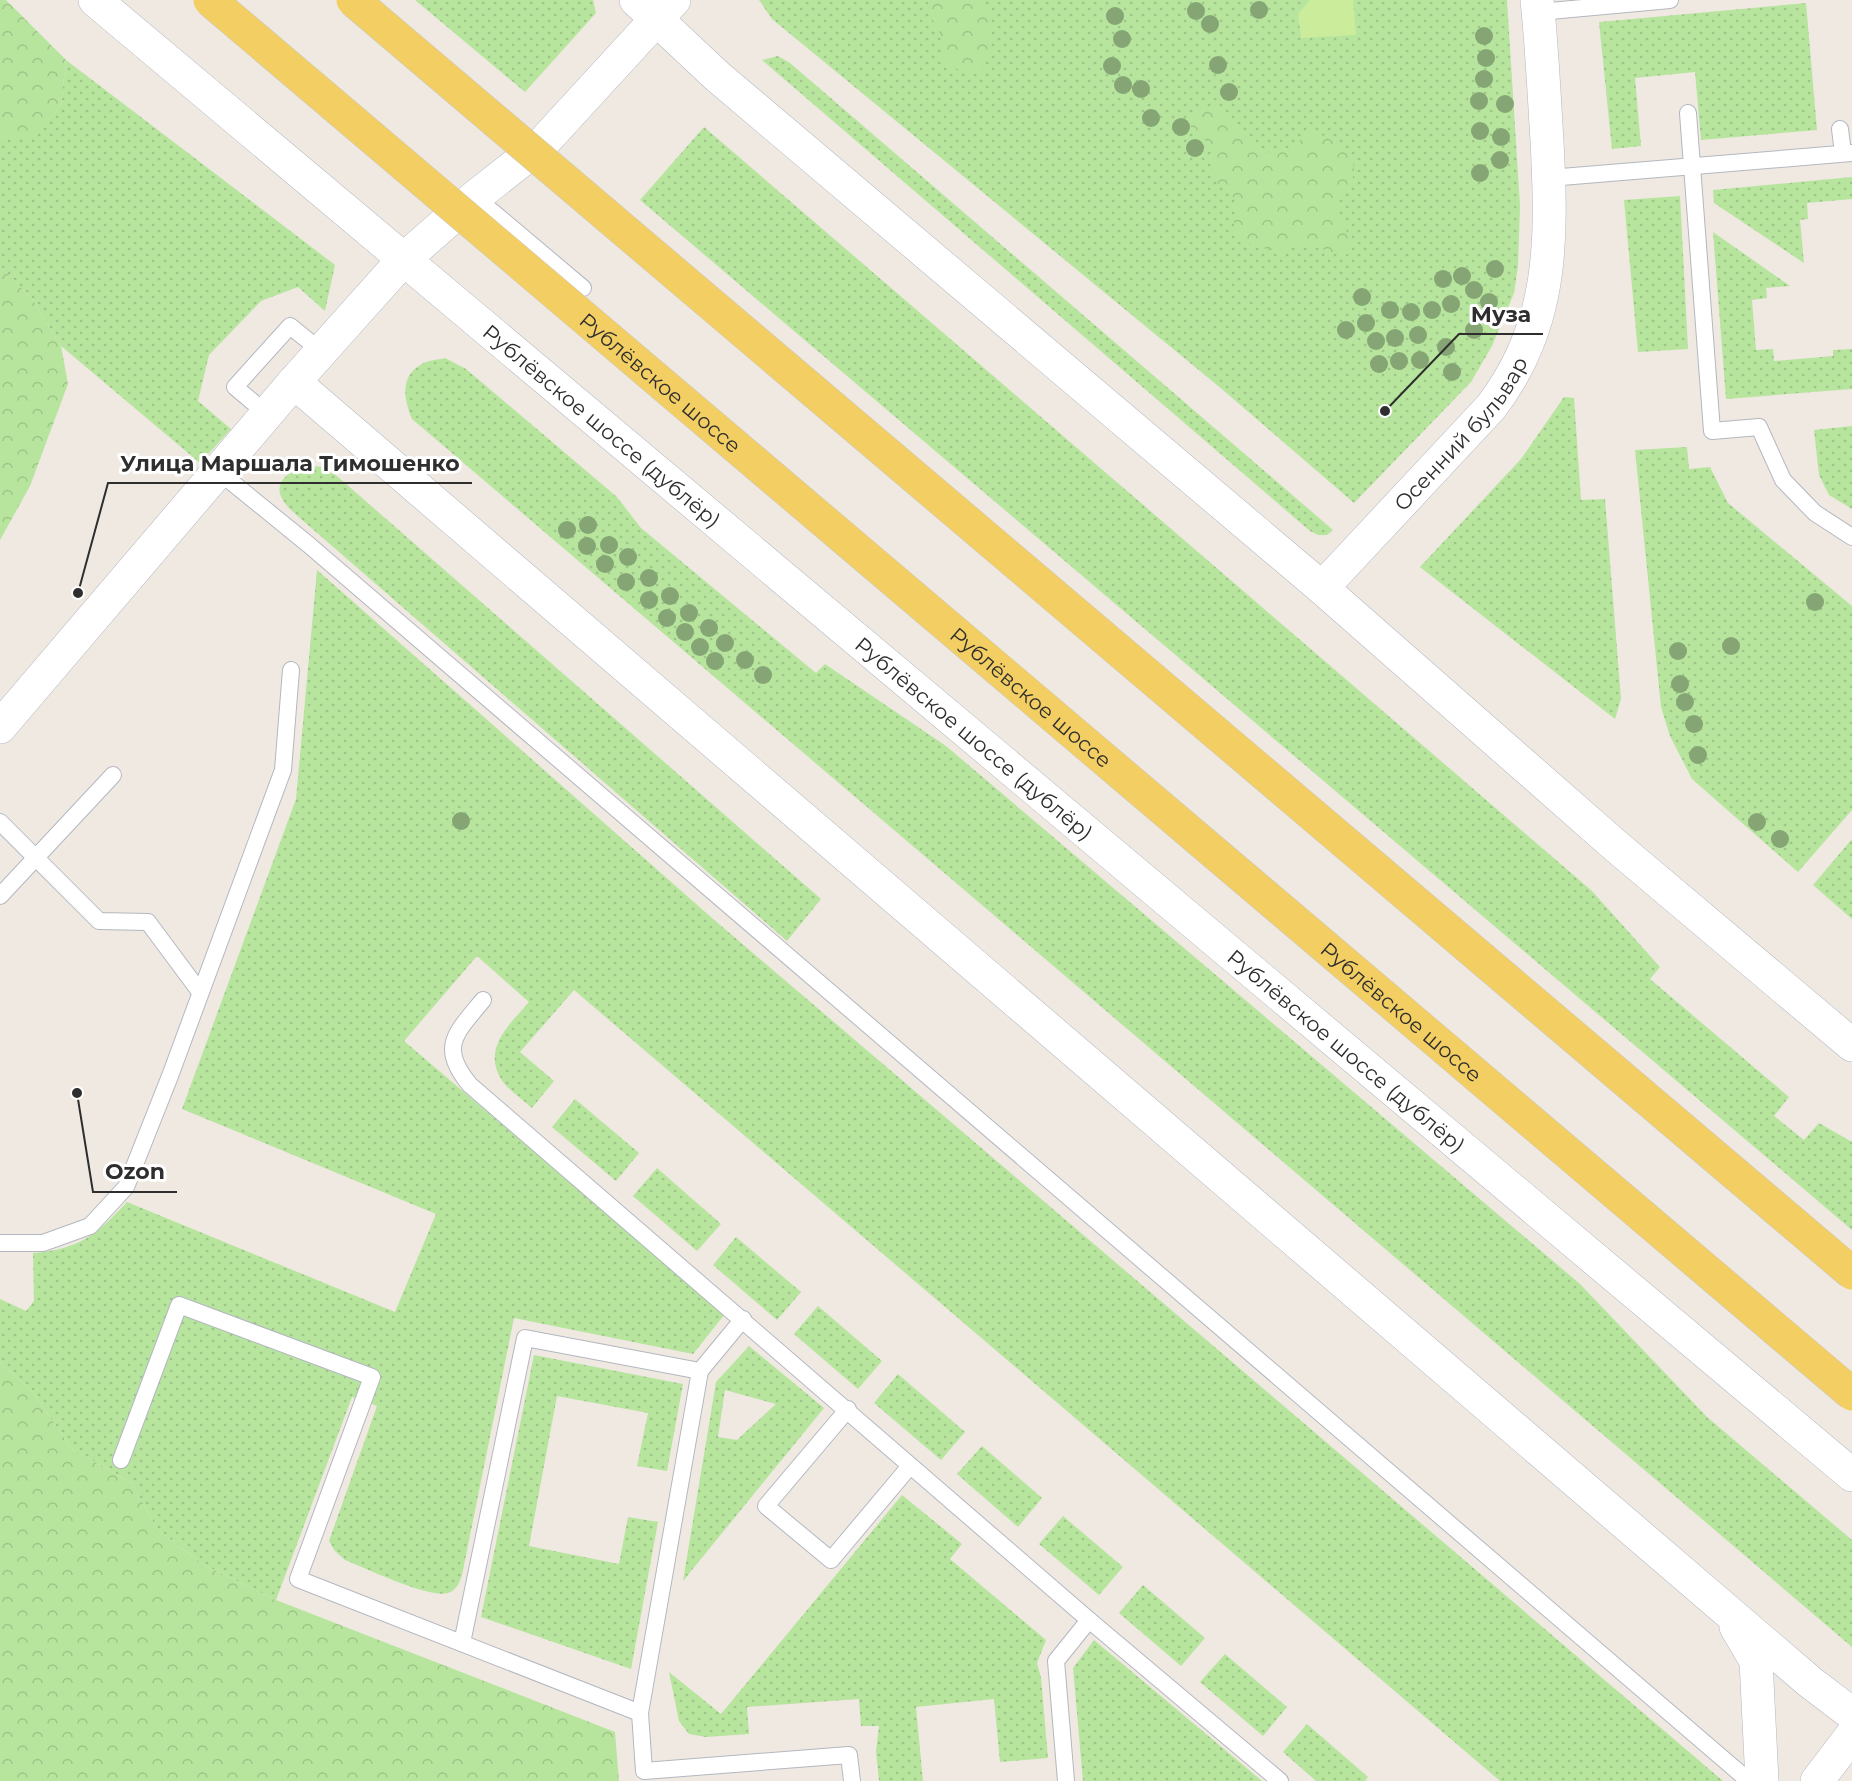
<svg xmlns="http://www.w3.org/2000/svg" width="1852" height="1781" font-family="Montserrat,sans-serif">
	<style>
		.green { fill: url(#green-dots); fill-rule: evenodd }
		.forest { fill: url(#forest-crowns) }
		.pitch { fill: #cbec9a }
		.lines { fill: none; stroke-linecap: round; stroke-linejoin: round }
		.service-casing { stroke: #b4b7c1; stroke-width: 18 }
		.minor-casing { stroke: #b4b7c1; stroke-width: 34 }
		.tertiary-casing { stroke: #b4b7c1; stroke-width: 34 }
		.secondary-casing { stroke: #b4b7c1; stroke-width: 34 }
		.service { stroke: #fff; stroke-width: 16 }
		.minor { stroke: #fff; stroke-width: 33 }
		.tertiary { stroke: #fff; stroke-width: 33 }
		.secondary { stroke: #fff; stroke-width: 33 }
		.primary-bridge-casing { stroke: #c9c9c9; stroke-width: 34; stroke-linecap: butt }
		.primary-bridge { stroke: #f3ce62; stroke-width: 33 }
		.tree { fill: #85a574 }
		.labels { text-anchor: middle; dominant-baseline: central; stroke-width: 6; stroke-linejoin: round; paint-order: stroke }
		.street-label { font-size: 21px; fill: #2e2e2e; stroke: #fff }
		.leader { fill: none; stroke: #2e2e2e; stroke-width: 2 }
		.callout-dot { fill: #2e2e2e; stroke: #fff; stroke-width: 2 }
		.callout-label { font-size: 22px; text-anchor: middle; font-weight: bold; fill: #2e2e2e; stroke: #fff; stroke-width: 6; stroke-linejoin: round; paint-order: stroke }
	</style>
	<defs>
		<pattern id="green-dots" width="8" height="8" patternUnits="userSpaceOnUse" patternTransform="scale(1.5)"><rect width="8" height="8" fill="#b7e59e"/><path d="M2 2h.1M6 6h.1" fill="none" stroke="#9ec588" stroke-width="1.8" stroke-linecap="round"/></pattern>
		<pattern id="forest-crowns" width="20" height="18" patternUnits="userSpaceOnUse" patternTransform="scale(1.5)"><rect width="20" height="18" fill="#b7e59e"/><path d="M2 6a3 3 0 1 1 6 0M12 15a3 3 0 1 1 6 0" fill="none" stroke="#9ec588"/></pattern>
	</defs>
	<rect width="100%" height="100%" fill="#efe9e1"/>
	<g class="green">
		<polygon points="415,0 593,0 596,13 525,92"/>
		<polygon points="759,0 1507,0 1520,206 1518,266 1514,293 1492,346 1471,382 1354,503 1223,390 772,19"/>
		<polygon points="1806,3 1817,130 1701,140 1695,72 1635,78 1641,146 1612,149 1599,22"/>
		<polygon points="778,56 790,63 1333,530 1327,535 1318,535 1310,531 762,60"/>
		<polygon points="66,60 335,265 325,311 298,287 261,301 209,355 198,401 231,429 200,463 61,346 33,300 0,266 0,137 33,138 61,105"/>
		<polygon points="704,127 1592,891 1660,967 1650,979 1789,1097 1774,1116 1804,1140 1819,1123 1852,1142 1852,1230 640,200"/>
		<polygon points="1852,177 1852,199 1807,203 1808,219 1800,220 1804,263 1714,203 1713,190"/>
		<polygon points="1680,196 1688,349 1638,352 1624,200"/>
		<polygon points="1713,232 1790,286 1766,288 1767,298 1752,300 1756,350 1773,349 1774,361 1833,356 1833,350 1852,349 1852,389 1726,399"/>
		<path d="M445,358L466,369L617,497L641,528L816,673L825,664L946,746L1580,1284L1707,1417L1852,1540V1647L412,419C404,400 399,376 422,364C428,360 438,360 445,358Z"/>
		<polygon points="1564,397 1574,398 1581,500 1605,499 1621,699 1615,719 1420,567 1521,459"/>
		<polygon points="1852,426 1852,509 1829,495 1819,475 1814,430"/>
		<polygon points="1687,447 1689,469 1710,467 1728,503 1852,606 1852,810 1798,872 1692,779 1670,736 1661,707 1635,450"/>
		<path d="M304,465L323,467L337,476L821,899L787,941L293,512C270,490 278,477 304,465Z"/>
		<path d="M317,570L712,918L1723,1781H1500L574,990L520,1052L554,1081L532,1108C522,1099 508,1090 501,1079C482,1048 510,1024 529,1002L477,956L404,1041L725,1314L693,1354L514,1318L462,1575C459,1583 457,1590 448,1593C430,1599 365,1568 345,1560L335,1551L329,1541L377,1406L352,1397L276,1600L204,1565L157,1529L132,1483L72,1449L32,1391L0,1362V1299L26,1311L34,1301L33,1253C80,1249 96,1235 127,1202L395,1312L436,1214L182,1109L296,799Z"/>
		<polygon points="1852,839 1852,919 1813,885"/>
		<polygon points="575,1099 639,1153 616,1181 552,1127"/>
		<polygon points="657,1168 721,1224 697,1251 633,1196"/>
		<polygon points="736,1237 801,1292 777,1320 713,1265"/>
		<polygon points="818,1306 882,1361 858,1389 794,1334"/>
		<path d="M749,1346L824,1408L683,1581L716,1382ZM725,1390L776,1404L737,1440L718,1437Z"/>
		<polygon points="534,1355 683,1384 667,1471 637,1466 648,1413 557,1396 529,1546 619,1564 628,1517 658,1522 631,1669 481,1617"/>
		<polygon points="898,1374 965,1432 941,1460 874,1403"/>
		<polygon points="982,1446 1042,1498 1018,1527 957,1474"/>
		<polygon points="902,1495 962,1544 950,1559 1046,1640 1037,1663 1041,1678 1048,1758 1000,1762 994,1699 916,1707 923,1781 879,1781 876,1751 879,1726 861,1726 859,1699 747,1707 749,1734 706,1737 689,1734 679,1721 669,1672 721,1714"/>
		<polygon points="1063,1516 1123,1567 1099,1595 1039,1544"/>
		<polygon points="1143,1585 1205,1638 1181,1666 1119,1613"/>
		<polygon points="1094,1640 1262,1781 1083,1781 1073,1668"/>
		<polygon points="1225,1654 1287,1707 1263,1736 1200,1682"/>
		<polygon points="1307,1724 1368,1777 1365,1781 1316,1781 1283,1752"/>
	</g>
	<g class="forest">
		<polygon points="0,0 6,0 66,60 61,105 33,139 0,137"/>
		<path d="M928,0H979C982,4 986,8 988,12C995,28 991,58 981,71C967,73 946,70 942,53C941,47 943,41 940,34C935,22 927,14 928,0Z"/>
		<path d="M1204,106C1241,106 1243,165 1284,150C1295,146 1302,137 1312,133C1336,137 1363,155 1351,183C1347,194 1337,197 1337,211C1337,223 1351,229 1352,249L1346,255C1331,255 1319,245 1304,246C1296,246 1289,249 1281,250C1264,251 1238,243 1234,225C1233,218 1237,210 1237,202C1231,191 1217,188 1213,175C1211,167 1216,159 1213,151C1208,134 1169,127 1204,106Z"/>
		<polygon points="0,266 33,300 61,346 68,384 30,486 0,540"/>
		<polygon points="0,1362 32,1391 72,1449 132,1483 157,1529 204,1565 276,1600 615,1732 619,1781 0,1781"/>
	</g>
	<polygon class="pitch" points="1310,0 1353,0 1356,35 1301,38 1298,14"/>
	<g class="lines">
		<g class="service-casing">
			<g id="service">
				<polyline points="1539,12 1670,0"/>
				<polyline points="1688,113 1712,431 1759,427 1783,480 1815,513 1852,537"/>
				<polyline points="1840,129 1843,153"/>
				<polyline points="1549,178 1852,153"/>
				<polyline points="475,197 583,288"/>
				<polyline points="267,414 235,387 290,326 321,351"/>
				<polyline points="218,471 309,545 1749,1781"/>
				<polyline points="0,822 99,921 148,922 200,992"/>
				<polyline points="0,896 113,775"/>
				<path d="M483,1000C456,1033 438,1047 470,1085L1089,1620L1280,1781"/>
				<polyline points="0,1243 43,1243 90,1226 126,1187 170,1076 283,770 291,670"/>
				<polyline points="700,1371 640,1713 644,1771 849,1755 852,1781"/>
				<polyline points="848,1409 766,1506 831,1560 910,1466"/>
				<polyline points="121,1460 179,1305 372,1377 298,1579 640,1713"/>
				<polyline points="462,1643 525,1338 700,1371 743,1319"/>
				<polyline points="1066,1781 1056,1661 1089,1620"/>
			</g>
		</g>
		<g class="minor-casing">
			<polyline id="minor" points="0,727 294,382"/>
		</g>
		<g class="tertiary-casing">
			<g id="tertiary">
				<polyline points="674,0 541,145 475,197 403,260 294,382 1810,1682 1852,1714"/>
				<path id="s1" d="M1322,588L1491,407C1554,325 1552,239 1547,141C1544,94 1542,47 1537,0"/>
				<polyline points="1736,1627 1756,1661 1762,1781"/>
				<polyline points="1817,1781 1852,1735"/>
			</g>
		</g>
		<g class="secondary-casing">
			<g id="secondary">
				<path id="s2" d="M95,0L1852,1475"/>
				<polyline points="636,0 717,76 1322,588 1617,847 1852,1045"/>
			</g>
		</g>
		<use href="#service" class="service"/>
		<use href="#minor" class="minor"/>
		<use href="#tertiary" class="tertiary"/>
		<use href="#secondary" class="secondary"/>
		<g class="primary-bridge-casing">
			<g id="primary-bridge">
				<path id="s3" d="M210,0L1852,1394"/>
				<polyline points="353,0 1852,1273"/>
			</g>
		</g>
		<use href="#primary-bridge" class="primary-bridge"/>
	</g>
	<g class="tree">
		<circle cx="1259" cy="10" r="9"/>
		<circle cx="1196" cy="11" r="9"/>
		<circle cx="1115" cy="16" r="9"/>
		<circle cx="1210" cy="24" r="9"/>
		<circle cx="1484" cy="36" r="9"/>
		<circle cx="1122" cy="39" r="9"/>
		<circle cx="1486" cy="58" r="9"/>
		<circle cx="1218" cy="65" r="9"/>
		<circle cx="1112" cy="66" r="9"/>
		<circle cx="1484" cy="79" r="9"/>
		<circle cx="1123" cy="85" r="9"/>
		<circle cx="1141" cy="89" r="9"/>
		<circle cx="1229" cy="92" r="9"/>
		<circle cx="1479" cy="101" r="9"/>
		<circle cx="1505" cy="104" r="9"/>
		<circle cx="1151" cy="118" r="9"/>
		<circle cx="1181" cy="127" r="9"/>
		<circle cx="1480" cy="131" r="9"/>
		<circle cx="1501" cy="137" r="9"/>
		<circle cx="1195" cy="148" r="9"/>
		<circle cx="1500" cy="160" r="9"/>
		<circle cx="1480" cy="173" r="9"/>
		<circle cx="1495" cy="269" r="9"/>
		<circle cx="1462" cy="276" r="9"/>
		<circle cx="1443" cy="279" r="9"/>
		<circle cx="1474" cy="290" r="9"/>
		<circle cx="1362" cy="297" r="9"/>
		<circle cx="1489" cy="302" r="9"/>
		<circle cx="1451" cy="304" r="9"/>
		<circle cx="1390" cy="310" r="9"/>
		<circle cx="1432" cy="310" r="9"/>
		<circle cx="1411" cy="312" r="9"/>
		<circle cx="1366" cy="323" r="9"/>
		<circle cx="1346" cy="330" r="9"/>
		<circle cx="1474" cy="330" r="9"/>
		<circle cx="1418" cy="335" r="9"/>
		<circle cx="1395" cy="338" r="9"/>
		<circle cx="1376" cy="341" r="9"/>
		<circle cx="1446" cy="347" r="9"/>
		<circle cx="1420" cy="360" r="9"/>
		<circle cx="1399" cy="361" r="9"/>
		<circle cx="1379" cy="364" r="9"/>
		<circle cx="1452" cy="372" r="9"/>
		<circle cx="588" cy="525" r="9"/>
		<circle cx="567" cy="530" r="9"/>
		<circle cx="609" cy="545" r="9"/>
		<circle cx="587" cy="546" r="9"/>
		<circle cx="628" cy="557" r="9"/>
		<circle cx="605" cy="564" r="9"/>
		<circle cx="649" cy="578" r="9"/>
		<circle cx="626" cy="582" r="9"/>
		<circle cx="670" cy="596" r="9"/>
		<circle cx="649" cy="600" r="9"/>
		<circle cx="1815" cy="602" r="9"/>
		<circle cx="689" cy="613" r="9"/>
		<circle cx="667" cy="618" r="9"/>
		<circle cx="709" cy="628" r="9"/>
		<circle cx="685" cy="632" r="9"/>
		<circle cx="725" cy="643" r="9"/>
		<circle cx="1731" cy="646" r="9"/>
		<circle cx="700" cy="647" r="9"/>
		<circle cx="1678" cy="651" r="9"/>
		<circle cx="745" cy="660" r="9"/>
		<circle cx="715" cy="661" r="9"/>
		<circle cx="763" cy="675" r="9"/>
		<circle cx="1680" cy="684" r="9"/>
		<circle cx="1685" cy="702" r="9"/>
		<circle cx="1694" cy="724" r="9"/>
		<circle cx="1698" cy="755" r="9"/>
		<circle cx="461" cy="821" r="9"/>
		<circle cx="1757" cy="822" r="9"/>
		<circle cx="1780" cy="839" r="9"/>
	</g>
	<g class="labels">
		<g class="street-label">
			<text stroke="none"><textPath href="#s3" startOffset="591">Рублёвское шоссе</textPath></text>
			<text stroke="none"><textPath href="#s2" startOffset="662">Рублёвское шоссе (дублёр)</textPath></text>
			<text stroke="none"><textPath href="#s1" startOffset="208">Осенний бульвар</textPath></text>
			<text stroke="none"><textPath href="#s3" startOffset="1077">Рублёвское шоссе</textPath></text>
			<text stroke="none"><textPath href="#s2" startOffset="1148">Рублёвское шоссе (дублёр)</textPath></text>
			<text stroke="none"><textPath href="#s3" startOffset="1563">Рублёвское шоссе</textPath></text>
			<text stroke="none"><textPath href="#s2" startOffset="1634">Рублёвское шоссе (дублёр)</textPath></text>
		</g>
	</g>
	<path class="leader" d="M1385 411L1459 334H1543M78 593L108 483H472M77 1093L93 1192H177"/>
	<g class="callout-dot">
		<circle cx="1385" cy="411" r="6"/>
		<circle cx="78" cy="593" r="6"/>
		<circle cx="77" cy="1093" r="6"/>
	</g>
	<g class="callout-label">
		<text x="1501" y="322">Муза</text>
		<text x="290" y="471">Улица Маршала Тимошенко</text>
		<text x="135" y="1179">Ozon</text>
	</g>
</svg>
